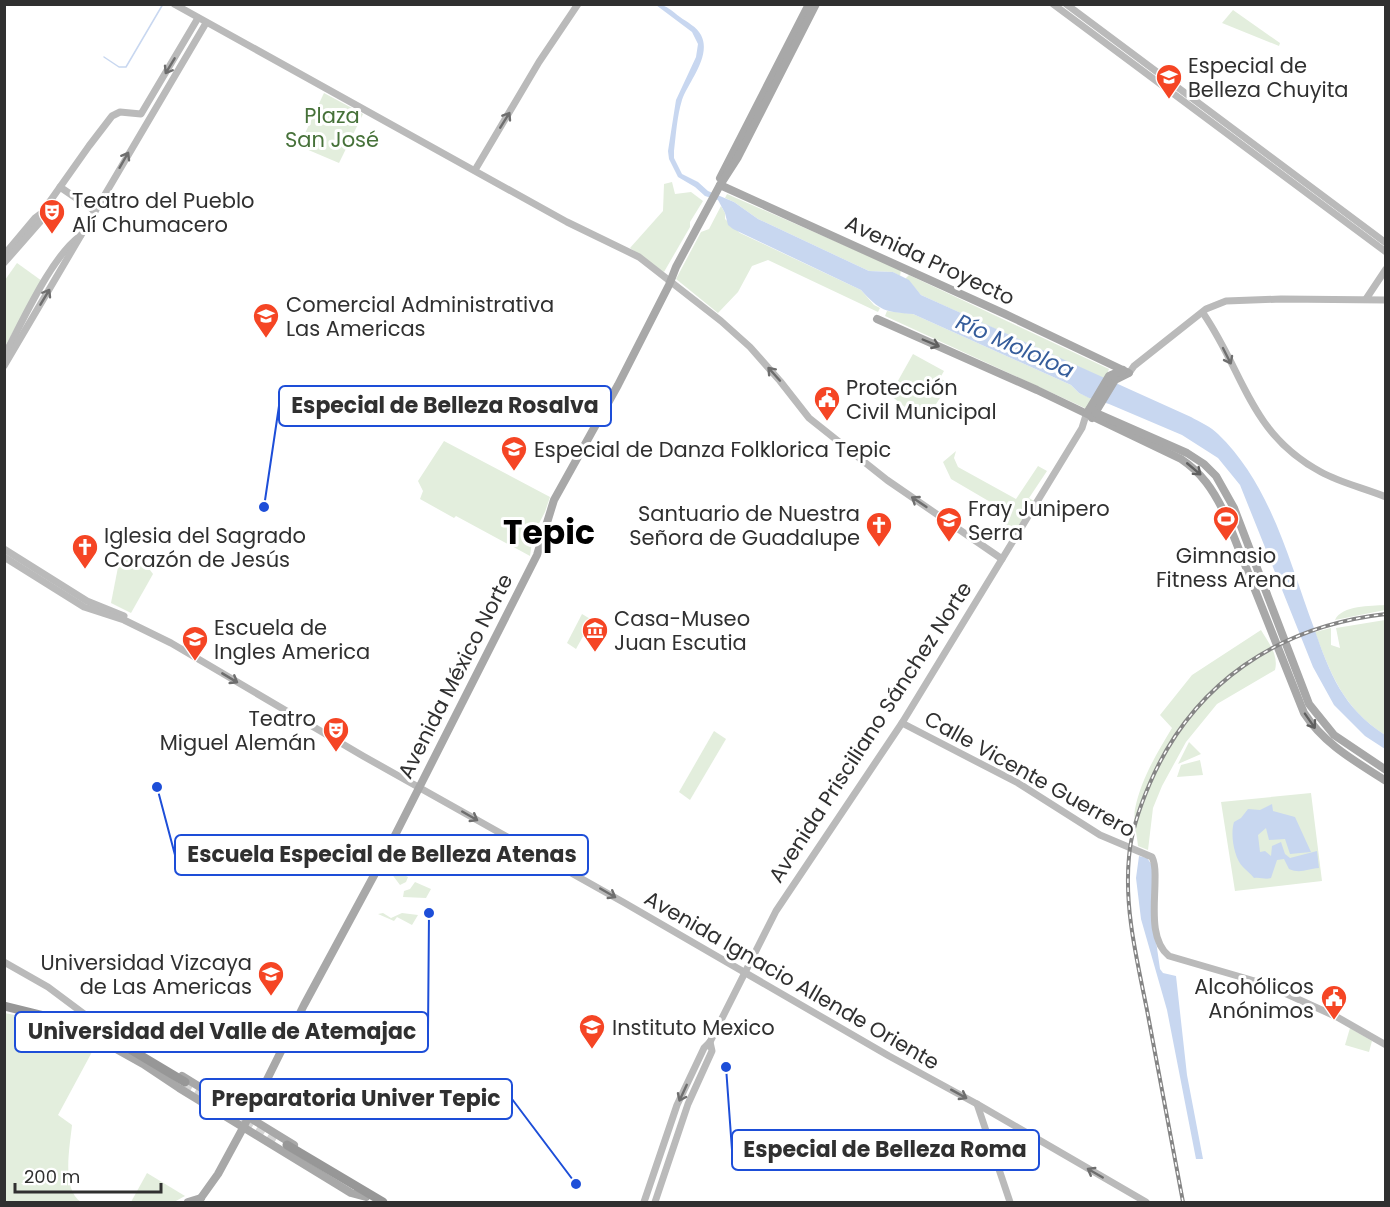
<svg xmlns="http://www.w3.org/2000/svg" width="1390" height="1207" font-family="Poppins,sans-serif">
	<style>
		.green { fill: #e3eedd }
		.water { fill: #c8d7f0 }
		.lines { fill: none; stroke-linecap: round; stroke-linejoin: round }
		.stream { stroke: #c8d7f0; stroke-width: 1.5 }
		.highway-tunnel { stroke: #d6d6d6; stroke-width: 9; stroke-dasharray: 9 4.5; stroke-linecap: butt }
		.secondary { stroke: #bababa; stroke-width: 7 }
		.primary { stroke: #a8a8a8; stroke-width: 8 }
		.highway { stroke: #979797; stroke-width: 9 }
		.rail-casing { stroke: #858585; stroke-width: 4 }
		.rail { stroke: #fff; stroke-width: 1.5; stroke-dasharray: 4.5; stroke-linecap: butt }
		.oneway { stroke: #6e6e6e }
		.oneway2 { stroke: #606060 }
		.labels { text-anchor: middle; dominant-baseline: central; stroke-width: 6; stroke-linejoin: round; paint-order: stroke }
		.poi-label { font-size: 21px; fill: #303030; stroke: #fff; text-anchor: start }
		.park-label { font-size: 21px; fill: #467139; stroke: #fff }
		.street-label { font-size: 21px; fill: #303030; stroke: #fff }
		.water-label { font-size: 22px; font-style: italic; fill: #365d9b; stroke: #fff }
		.town-label { font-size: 33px; font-weight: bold; fill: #000; stroke: #fff }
		.leader { fill: none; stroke: #1d4ed8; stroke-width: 2 }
		.callout-dot { fill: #1d4ed8; stroke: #fff; stroke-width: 2 }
		.callout { fill: #fff; stroke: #1d4ed8; stroke-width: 2 }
		.callout-label { font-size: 22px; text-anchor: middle; font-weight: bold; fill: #303030 }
	</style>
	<rect width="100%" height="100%" fill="#fff"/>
	<g class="green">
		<polygon points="1233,10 1280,43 1279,46 1222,23"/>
		<polygon points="324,93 363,114 339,163 299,146"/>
		<polygon points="672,182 675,194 691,192 703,201 690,222 690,227 664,272 630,248 663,211 664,184"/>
		<polygon points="727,194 901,270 900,276 893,272 869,271 758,219 734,202 725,198"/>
		<polygon points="721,206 725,213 725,219 740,233 861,290 874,305 880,308 878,312 768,260 752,266 738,292 718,313 676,279 701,232 709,229"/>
		<polygon points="17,263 42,281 5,346 5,280"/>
		<polygon points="909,275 1109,369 1105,379 921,295 909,281 905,279"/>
		<polygon points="887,311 913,314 1071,385 1079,393 1092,399 1087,409 885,316"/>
		<polygon points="913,354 944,371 940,378 949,384 929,415 925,412 920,419 890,395"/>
		<polygon points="444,441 550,497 545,512 533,535 530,556 456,516 454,518 420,499 423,491 418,481"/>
		<polygon points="956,451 954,458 958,467 1016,499 1038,466 1047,471 1029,498 1034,501 1010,539 998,530 1009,513 951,479 943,462"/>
		<polygon points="123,557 150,570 153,574 131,613 111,603 119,562"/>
		<path d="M1385,605V610L1335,620C1342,605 1371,606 1385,605Z"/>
		<polygon points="582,614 592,620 576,649 567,643"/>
		<path d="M1385,620H1386L1385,735C1344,709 1331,675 1315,632L1331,628V645L1340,648L1336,628Z"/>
		<path d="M1261,630C1268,642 1279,655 1275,670L1217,704L1186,742L1162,786L1153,808L1148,850L1138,846C1137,835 1133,820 1135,809C1141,779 1157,753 1172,728L1160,715L1192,675Z"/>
		<polygon points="714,731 726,739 690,800 679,792"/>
		<polygon points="1189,742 1201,754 1178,764"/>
		<polygon points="1200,760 1203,775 1177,777 1181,765"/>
		<polygon points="1311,793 1322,881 1235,891 1221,802"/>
		<polygon points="388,867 408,877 406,882 400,885 391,873 385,872"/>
		<polygon points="415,882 431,889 426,898 403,897 404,891 410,889"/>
		<polygon points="383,913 391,918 402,913 418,915 412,925 397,917 394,921 378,914"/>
		<path d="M4,1013C21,1015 86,1032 94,1044L92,1052L58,1115L72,1125C70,1146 61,1189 81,1202H5Z"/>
		<polygon points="1350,1028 1372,1041 1369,1052 1345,1045"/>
		<polygon points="147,1173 185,1196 174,1202 131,1202"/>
	</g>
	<g class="water">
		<path d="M656,5C666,4 672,11 680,17C687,22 697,27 701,35C712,56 688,82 682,100C677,116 676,135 674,151V158L682,174L698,182L708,191L734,202L758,219L869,271L893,272L909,280L921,295L1191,417C1200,422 1211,427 1218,434C1271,485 1289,561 1314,628C1330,674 1343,708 1385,735V749L1365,736L1334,705L1313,667L1240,485L1218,458L1182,435L1109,404L1089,398L1079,393L1071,385L913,314C885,312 880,311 861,290L733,229L728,225L725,213L718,200L705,196L695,187L678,177L669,159L668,151L676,100L696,57L698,44L692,32Z"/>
		<path d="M1272,804L1273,811L1295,817L1311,852L1290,854L1285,839L1269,840L1266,828L1258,835L1260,852L1265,851L1271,856L1272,846L1281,842L1285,854L1290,858L1317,851L1319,868C1307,869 1300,874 1289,869L1284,859L1277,860L1271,878C1265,880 1261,877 1254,878C1250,873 1247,871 1243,867C1234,858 1230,834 1234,822L1241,818L1248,809L1260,810Z"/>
		<polygon points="1139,856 1147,858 1152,865 1155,934 1160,969 1163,973 1176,976 1187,1075 1203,1159 1196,1159 1167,1010 1141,919 1136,878"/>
	</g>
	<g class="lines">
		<polyline class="stream" points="104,57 119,67 126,67 163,4"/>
		<g class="highway-tunnel">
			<polyline points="185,1082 252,1123"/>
			<polyline points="244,1123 275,1142"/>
		</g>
		<g class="secondary">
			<polyline points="174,4 567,222 639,257 721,321 750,347 780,381 809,418 887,480 1002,559"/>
			<polyline points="1053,4 1386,252"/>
			<polyline points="1066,4 1386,243"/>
			<polyline points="475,170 539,62 578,4"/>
			<polyline points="60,187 95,211"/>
			<polyline points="4,255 35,218 43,212"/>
			<polyline points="4,263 40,222 48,204 89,146 112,116 120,112 141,114 198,18"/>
			<polyline points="1366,299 1386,269"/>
			<path d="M1203,313C1245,374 1249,433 1321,472C1341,483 1364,488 1386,497"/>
			<path d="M4,356C22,323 51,257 80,236"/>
			<polyline points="4,366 206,23"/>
			<polyline points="1129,373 1134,366 1206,309 1226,301 1281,299 1386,300"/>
			<polyline points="4,549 87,601 124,616"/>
			<polyline points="4,557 84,607 124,620 171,643 363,756 623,902 889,1056 977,1104 1146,1202"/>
			<path d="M902,723L1018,783L1100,835L1152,857C1156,865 1155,873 1155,881C1155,904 1149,940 1169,956L1265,984L1337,1017L1386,1045"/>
			<polyline points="4,962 48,987 111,1034"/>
			<polyline points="977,1104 1010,1202"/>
			<polyline points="644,1202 677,1105 704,1048 710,1042 776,911 902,723 1082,428 1086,415"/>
			<polyline points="655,1202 688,1104 712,1051 710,1042"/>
		</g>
		<g class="primary">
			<polyline points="720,178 809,4"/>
			<polyline points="720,185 1005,314 1129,373 1115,380 1092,418"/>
			<path d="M877,319L1037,390L1181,459C1202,473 1213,490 1224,512L1304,713C1324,744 1355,761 1386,781"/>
			<polyline points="1089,410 1187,453 1204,464 1216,476 1234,508 1309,704 1334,735 1386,770"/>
			<polyline points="1087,413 1109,376 1123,370"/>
			<polyline points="84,1031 143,1064 179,1088 338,1185 351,1193 366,1197"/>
			<polyline points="182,1076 294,1145"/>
			<polyline points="188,1202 201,1198"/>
			<polyline points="198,1202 218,1174 243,1128 304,1005 385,855 537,555 554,500 618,385 669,285 676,267 720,185 738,157 816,4"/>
		</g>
		<g class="highway">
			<polyline points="4,1006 69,1022 103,1033 185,1082"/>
			<polyline points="287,1145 383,1202"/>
		</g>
		<g class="rail-casing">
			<path id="rail" d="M1183,1202C1171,1138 1159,1074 1147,1010C1137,960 1124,908 1129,857C1131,832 1140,806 1150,783C1193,683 1279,626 1386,614"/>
		</g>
		<use href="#rail" class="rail"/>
	</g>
	<defs><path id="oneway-shaft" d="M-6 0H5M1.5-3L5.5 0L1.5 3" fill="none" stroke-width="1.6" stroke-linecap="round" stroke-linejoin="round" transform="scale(1.5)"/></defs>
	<g class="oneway">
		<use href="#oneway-shaft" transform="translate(170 66) rotate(121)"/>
		<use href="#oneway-shaft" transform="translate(505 120) rotate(-58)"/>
		<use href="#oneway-shaft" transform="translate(124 160) rotate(-60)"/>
		<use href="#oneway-shaft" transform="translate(45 297) rotate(-59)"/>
		<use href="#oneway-shaft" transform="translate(1227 356) rotate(63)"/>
		<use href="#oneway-shaft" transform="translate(774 374) rotate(-132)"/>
		<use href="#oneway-shaft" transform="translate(919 502) rotate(-146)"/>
		<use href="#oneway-shaft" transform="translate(230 678) rotate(31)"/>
		<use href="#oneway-shaft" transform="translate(470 816) rotate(30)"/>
		<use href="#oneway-shaft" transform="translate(608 893) rotate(30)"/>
		<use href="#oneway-shaft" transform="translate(683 1093) rotate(115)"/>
		<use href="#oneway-shaft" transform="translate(959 1094) rotate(29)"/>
		<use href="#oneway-shaft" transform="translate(1095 1173) rotate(-150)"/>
	</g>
	<g class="oneway2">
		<use href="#oneway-shaft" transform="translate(931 343) rotate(23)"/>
		<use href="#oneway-shaft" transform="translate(1194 469) rotate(40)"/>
		<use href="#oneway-shaft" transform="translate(1310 721) rotate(55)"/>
	</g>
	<defs>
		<g id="university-pin" transform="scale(1.35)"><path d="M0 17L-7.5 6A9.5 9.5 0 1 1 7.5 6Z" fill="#f54524" stroke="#fff"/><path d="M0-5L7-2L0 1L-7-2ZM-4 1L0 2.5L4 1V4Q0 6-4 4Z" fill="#fff"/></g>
		<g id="theatre-pin" transform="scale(1.35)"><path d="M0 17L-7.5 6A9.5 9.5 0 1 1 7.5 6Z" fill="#f54524" stroke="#fff"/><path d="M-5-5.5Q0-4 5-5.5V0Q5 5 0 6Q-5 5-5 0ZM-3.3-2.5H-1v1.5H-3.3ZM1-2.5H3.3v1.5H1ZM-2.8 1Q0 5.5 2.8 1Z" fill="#fff"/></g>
		<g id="civic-pin" transform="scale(1.35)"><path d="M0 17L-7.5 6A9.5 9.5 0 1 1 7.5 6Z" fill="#f54524" stroke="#fff"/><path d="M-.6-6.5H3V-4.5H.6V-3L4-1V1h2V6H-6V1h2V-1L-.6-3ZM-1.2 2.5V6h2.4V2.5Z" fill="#fff"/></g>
		<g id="stadium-pin" transform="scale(1.35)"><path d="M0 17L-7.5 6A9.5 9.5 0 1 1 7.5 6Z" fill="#f54524" stroke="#fff"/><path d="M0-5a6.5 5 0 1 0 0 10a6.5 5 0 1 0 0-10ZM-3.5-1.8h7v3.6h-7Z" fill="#fff"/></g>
		<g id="church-pin" transform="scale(1.35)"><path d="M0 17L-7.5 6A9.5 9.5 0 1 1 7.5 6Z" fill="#f54524" stroke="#fff"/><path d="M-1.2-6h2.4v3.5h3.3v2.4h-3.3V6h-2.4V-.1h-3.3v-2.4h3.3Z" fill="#fff"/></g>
		<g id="museum-pin" transform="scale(1.35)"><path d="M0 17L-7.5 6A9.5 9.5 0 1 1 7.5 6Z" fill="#f54524" stroke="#fff"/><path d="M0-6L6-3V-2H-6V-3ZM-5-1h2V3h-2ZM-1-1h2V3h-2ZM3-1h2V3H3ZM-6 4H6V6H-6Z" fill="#fff"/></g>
	</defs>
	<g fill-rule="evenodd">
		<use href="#university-pin" x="1169" y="77"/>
		<use href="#theatre-pin" x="52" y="212"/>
		<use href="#university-pin" x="266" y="316"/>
		<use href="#civic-pin" x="827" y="399"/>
		<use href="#university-pin" x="514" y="449"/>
		<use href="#stadium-pin" x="1226" y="519"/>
		<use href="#university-pin" x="949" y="520"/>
		<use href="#church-pin" x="879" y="525"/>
		<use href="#church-pin" x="85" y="547"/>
		<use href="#museum-pin" x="595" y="630"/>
		<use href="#university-pin" x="195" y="639"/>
		<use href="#theatre-pin" x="336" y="730"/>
		<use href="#university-pin" x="271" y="974"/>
		<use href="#civic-pin" x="1334" y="998"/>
		<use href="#university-pin" x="592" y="1027"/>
	</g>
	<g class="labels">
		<g class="poi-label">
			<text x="1188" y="65">Especial de<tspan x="1188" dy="24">Belleza Chuyita</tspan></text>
			<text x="72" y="200">Teatro del Pueblo<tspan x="72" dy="24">Alí Chumacero</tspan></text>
			<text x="286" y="304">Comercial Administrativa<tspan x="286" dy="24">Las Americas</tspan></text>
			<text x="846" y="387">Protección<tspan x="846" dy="24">Civil Municipal</tspan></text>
			<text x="534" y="449">Especial de Danza Folklorica Tepic</text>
			<text x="968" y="508">Fray Junipero<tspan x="968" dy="24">Serra</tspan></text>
			<text x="860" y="513" text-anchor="end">Santuario de Nuestra<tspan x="860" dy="24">Señora de Guadalupe</tspan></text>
			<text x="104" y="535">Iglesia del Sagrado<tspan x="104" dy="24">Corazón de Jesús</tspan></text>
			<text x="1226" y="555" text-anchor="middle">Gimnasio<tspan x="1226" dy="24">Fitness Arena</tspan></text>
			<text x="614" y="618">Casa-Museo<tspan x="614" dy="24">Juan Escutia</tspan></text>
			<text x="214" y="627">Escuela de<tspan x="214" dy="24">Ingles America</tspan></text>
			<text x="316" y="718" text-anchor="end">Teatro<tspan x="316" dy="24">Miguel Alemán</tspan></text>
			<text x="252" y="962" text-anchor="end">Universidad Vizcaya<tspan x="252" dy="24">de Las Americas</tspan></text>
			<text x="1314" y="986" text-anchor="end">Alcohólicos<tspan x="1314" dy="24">Anónimos</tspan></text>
			<text x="612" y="1027">Instituto Mexico</text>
		</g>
		<g class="park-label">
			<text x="332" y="115">Plaza<tspan x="332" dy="24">San José</tspan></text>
		</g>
		<g class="street-label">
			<text transform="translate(930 260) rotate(25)">Avenida Proyecto</text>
			<text transform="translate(455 676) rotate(-63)">Avenida México Norte</text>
			<text transform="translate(870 732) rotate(-57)">Avenida Prisciliano Sánchez Norte</text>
			<text transform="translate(1030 774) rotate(29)">Calle Vicente Guerrero</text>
			<text transform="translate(792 980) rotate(30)">Avenida Ignacio Allende Oriente</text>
		</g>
		<g class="water-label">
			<text transform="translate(1015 346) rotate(24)">Río Mololoa</text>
		</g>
		<g class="town-label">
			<text x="549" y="532">Tepic</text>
		</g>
	</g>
	<path class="leader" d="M264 507L279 406M157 787L175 855M429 913L428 1032M576 1184L512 1099M726 1067L732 1150"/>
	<g class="callout-dot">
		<circle cx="264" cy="507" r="6"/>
		<circle cx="157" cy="787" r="6"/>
		<circle cx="429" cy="913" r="6"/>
		<circle cx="576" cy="1184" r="6"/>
		<circle cx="726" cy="1067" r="6"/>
	</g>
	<g class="callout">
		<rect x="279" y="386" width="332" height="40" rx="6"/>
		<rect x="175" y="835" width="413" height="40" rx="6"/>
		<rect x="15" y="1012" width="413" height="40" rx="6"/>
		<rect x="200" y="1079" width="312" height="40" rx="6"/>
		<rect x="732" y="1130" width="307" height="40" rx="6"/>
	</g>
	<g class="callout-label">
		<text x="445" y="413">Especial de Belleza Rosalva</text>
		<text x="382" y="862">Escuela Especial de Belleza Atenas</text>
		<text x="222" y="1039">Universidad del Valle de Atemajac</text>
		<text x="356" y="1106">Preparatoria Univer Tepic</text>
		<text x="885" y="1157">Especial de Belleza Roma</text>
	</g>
	<rect width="1390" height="1207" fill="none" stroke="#303030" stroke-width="12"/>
	<path d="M15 1183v9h146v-9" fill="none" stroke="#303030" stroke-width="3"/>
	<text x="24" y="1183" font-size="18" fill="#303030" stroke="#ffffff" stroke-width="4.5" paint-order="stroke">200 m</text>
</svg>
